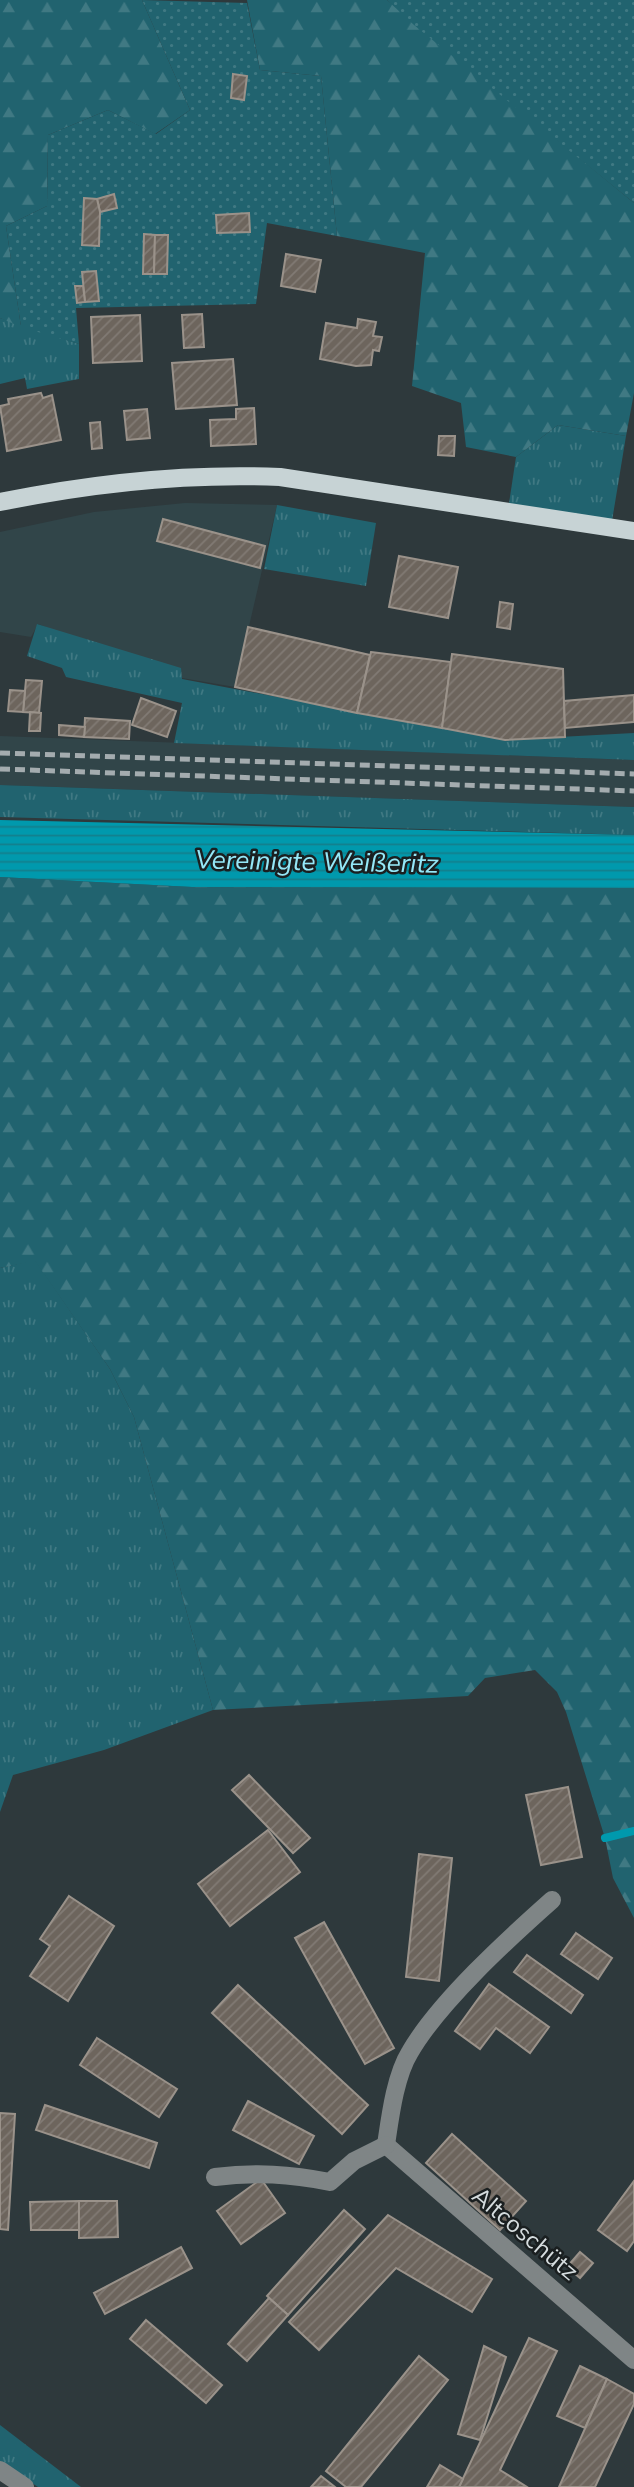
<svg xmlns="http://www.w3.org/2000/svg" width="634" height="2487" font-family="Mulish,sans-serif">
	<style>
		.built { fill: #314549 }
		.grass { fill: url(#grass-tufts) }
		.forest { fill: url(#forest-firs) }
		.garden { fill: url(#garden-dots) }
		.water { fill: url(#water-rules) }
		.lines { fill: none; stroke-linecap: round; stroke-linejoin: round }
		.stream { stroke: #0099ad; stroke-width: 8 }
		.building { fill: url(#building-hatch); stroke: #9a928a; stroke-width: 2 }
		.minor { stroke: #7f8586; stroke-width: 18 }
		.major { stroke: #c7d3d5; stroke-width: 18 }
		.rail { stroke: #a4acaf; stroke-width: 5; stroke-dasharray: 10 5; stroke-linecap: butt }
		.labels { text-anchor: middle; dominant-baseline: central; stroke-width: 5; stroke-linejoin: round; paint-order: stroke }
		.street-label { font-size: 24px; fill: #d5dcde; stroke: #1a1f20 }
		.water-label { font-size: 26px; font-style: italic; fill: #95e8f8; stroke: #1a1f20 }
	</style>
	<defs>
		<pattern id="grass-tufts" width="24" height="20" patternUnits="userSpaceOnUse" patternTransform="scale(1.75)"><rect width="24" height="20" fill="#21636f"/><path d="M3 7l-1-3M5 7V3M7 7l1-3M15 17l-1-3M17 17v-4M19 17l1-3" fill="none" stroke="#407983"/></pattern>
		<pattern id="forest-firs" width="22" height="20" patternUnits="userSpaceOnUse" patternTransform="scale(1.75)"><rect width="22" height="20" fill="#21636f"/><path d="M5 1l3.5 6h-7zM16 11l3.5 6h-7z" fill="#407983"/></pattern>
		<pattern id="garden-dots" width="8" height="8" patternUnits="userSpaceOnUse" patternTransform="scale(1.75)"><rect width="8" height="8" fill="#21636f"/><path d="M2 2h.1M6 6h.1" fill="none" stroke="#407983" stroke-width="1.8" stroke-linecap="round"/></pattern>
		<pattern id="water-rules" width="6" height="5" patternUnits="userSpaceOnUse" patternTransform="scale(1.75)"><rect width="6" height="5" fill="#0099ad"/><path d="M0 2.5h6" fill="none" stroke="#137f8d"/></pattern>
		<pattern id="building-hatch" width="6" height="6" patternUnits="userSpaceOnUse" patternTransform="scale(1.75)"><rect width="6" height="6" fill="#6d655d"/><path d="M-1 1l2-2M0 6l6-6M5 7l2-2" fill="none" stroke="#817a74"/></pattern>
	</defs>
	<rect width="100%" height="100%" fill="#2e393c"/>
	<g class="built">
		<polygon points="185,503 277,505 235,687 182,678 38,624 31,637 0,632 0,532 94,512"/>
		<polygon points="0,736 634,760 634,807 0,785"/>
	</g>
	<g class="grass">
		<polygon points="0,318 79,344 79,379 27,389 25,378 0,384"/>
		<polygon points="558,425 626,436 611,527 508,510 516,457"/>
		<polygon points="277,505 376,523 366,586 264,569"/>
		<polygon points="37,624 181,668 182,679 505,740 634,733 634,760 174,743 182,703 66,677 62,668 27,656"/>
		<polygon points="0,785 634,807 634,835 0,817"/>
		<polygon points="35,1260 110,1369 134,1417 213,1710 104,1750 13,1775 0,1812 0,1268"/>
		<polygon points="0,2425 81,2487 38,2487 0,2462"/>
	</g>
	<g class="forest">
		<polygon points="0,0 142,0 190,110 155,134 108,110 48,135 47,206 6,226 21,327 0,318"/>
		<polygon points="247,0 387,0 634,203 634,393 626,436 558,425 516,457 466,447 461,403 412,386 425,253 337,236 321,76 260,70"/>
		<polygon points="0,877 192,887 634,888 634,1918 613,1878 605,1838 566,1712 557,1692 535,1670 485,1678 468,1696 213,1710 134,1417 110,1369 35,1261 0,1268"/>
	</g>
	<g class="garden">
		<polygon points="142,0 247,3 260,70 321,76 337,236 267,223 256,304 76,308 79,344 21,327 6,226 47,206 48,135 108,110 156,134 190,110"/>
		<polygon points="387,0 634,0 634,203 414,25"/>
	</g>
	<polygon class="water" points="0,820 634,835 634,888 192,887 0,877"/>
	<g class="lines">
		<polyline class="stream" points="605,1838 634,1831"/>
	</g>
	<g class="building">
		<polygon points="233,74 247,76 244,100 231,98"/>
		<polygon points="114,194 117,208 100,212 97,199"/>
		<polygon points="84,198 97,199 100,212 99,246 82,245"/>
		<polygon points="249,213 250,232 217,233 216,215"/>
		<polygon points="144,234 155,235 154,274 143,274"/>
		<polygon points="155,235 168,235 167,274 154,274"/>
		<polygon points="286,254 321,260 315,292 281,286"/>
		<polygon points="96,271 99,301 85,302 82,272"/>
		<polygon points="75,286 83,286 85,302 77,303"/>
		<polygon points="202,314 204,347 184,348 182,315"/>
		<polygon points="140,315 142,361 93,363 91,317"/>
		<polygon points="358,319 376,322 373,336 382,337 379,351 373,350 371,365 356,366 320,359 326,323 357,328"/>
		<polygon points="233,359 237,405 176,409 172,363"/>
		<polygon points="41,393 43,398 52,395 61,440 7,451 0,406 9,404 8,399"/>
		<polygon points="254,408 256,444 211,446 210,420 236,419 236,409"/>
		<polygon points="147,409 150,438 127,440 124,411"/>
		<polygon points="100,422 102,448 92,449 90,423"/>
		<polygon points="439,436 455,436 454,456 438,455"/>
		<polygon points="163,519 265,546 260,568 157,541"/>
		<polygon points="399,556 458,567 448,618 389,607"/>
		<polygon points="500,602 513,604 510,629 497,627"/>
		<polygon points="248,627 370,655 357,713 235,687"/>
		<polygon points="371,652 451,662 442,728 357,713"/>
		<polygon points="452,654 563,669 565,737 505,740 442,728"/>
		<polygon points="26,680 42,681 39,713 23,712"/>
		<polygon points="10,690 25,691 23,712 8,711"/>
		<polygon points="634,695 634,722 565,728 564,701"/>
		<polygon points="141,698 176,711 167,737 132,725"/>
		<polygon points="30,712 41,713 40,731 29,731"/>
		<polygon points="85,718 130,721 129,739 84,737"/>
		<polygon points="59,725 85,727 84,737 59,735"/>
		<polygon points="249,1775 310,1838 293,1853 232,1790"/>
		<polygon points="568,1787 582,1857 541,1865 526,1795"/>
		<polygon points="268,1830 300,1872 230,1926 198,1884"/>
		<polygon points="419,1854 452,1858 439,1981 406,1977"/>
		<polygon points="69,1896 114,1926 68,2001 30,1976 50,1946 40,1939"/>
		<polygon points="324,1922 394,2048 365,2064 295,1938"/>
		<polygon points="576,1933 612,1958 598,1979 561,1954"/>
		<polygon points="527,1955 583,1995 571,2013 514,1972"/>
		<polygon points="489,1984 549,2027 530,2053 496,2028 480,2049 455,2031"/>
		<polygon points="238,1985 368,2105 342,2134 212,2013"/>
		<polygon points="97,2038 177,2089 159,2117 80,2065"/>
		<polygon points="248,2101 314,2136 299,2164 233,2130"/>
		<polygon points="45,2105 157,2143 149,2168 36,2130"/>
		<polygon points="0,2113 15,2114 8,2230 0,2229"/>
		<polygon points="452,2134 526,2201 500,2230 426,2163"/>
		<polygon points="261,2179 285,2213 241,2244 217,2211"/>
		<polygon points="634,2181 634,2241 627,2251 598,2230"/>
		<polygon points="79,2201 79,2230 31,2230 30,2202"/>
		<polygon points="79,2201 117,2201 118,2237 79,2238"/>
		<polygon points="344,2210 365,2229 288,2315 267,2296"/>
		<polygon points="388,2215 492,2279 472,2312 396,2268 319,2350 289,2322"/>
		<polygon points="181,2247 192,2268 105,2314 94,2293"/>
		<polygon points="580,2252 593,2263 580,2278 567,2267"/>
		<polygon points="269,2298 288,2315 247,2361 228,2344"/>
		<polygon points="146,2320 222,2385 206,2403 130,2339"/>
		<polygon points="529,2338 557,2351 500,2470 527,2487 459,2487"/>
		<polygon points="484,2346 506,2357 480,2440 458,2434"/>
		<polygon points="419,2356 448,2380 361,2487 346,2487 326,2471"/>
		<polygon points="580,2366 607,2379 585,2428 557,2416"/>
		<polygon points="607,2379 634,2394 634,2404 595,2487 559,2487"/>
		<polygon points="440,2465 463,2479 459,2487 427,2487"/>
		<polygon points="321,2476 335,2487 311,2487"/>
	</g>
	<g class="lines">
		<g class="minor">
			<polyline points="386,2145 634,2360"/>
			<path d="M386,2145C390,2118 395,2076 410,2052C439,2002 508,1939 552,1900"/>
			<path d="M215,2177C256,2172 290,2174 330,2182L354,2161L386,2145"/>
			<polyline points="0,2470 25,2487"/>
		</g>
		<path class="major" d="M0,502C93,483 185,473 280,477L634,531"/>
		<g class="rail">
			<polyline points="0,753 634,774"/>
			<polyline points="0,769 634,791"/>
		</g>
	</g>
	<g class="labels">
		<g class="street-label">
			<text transform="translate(526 2233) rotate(40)">Altcoschütz</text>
		</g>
		<g class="water-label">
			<text transform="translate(317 861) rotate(1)">Vereinigte Weißeritz</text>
		</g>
	</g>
</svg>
